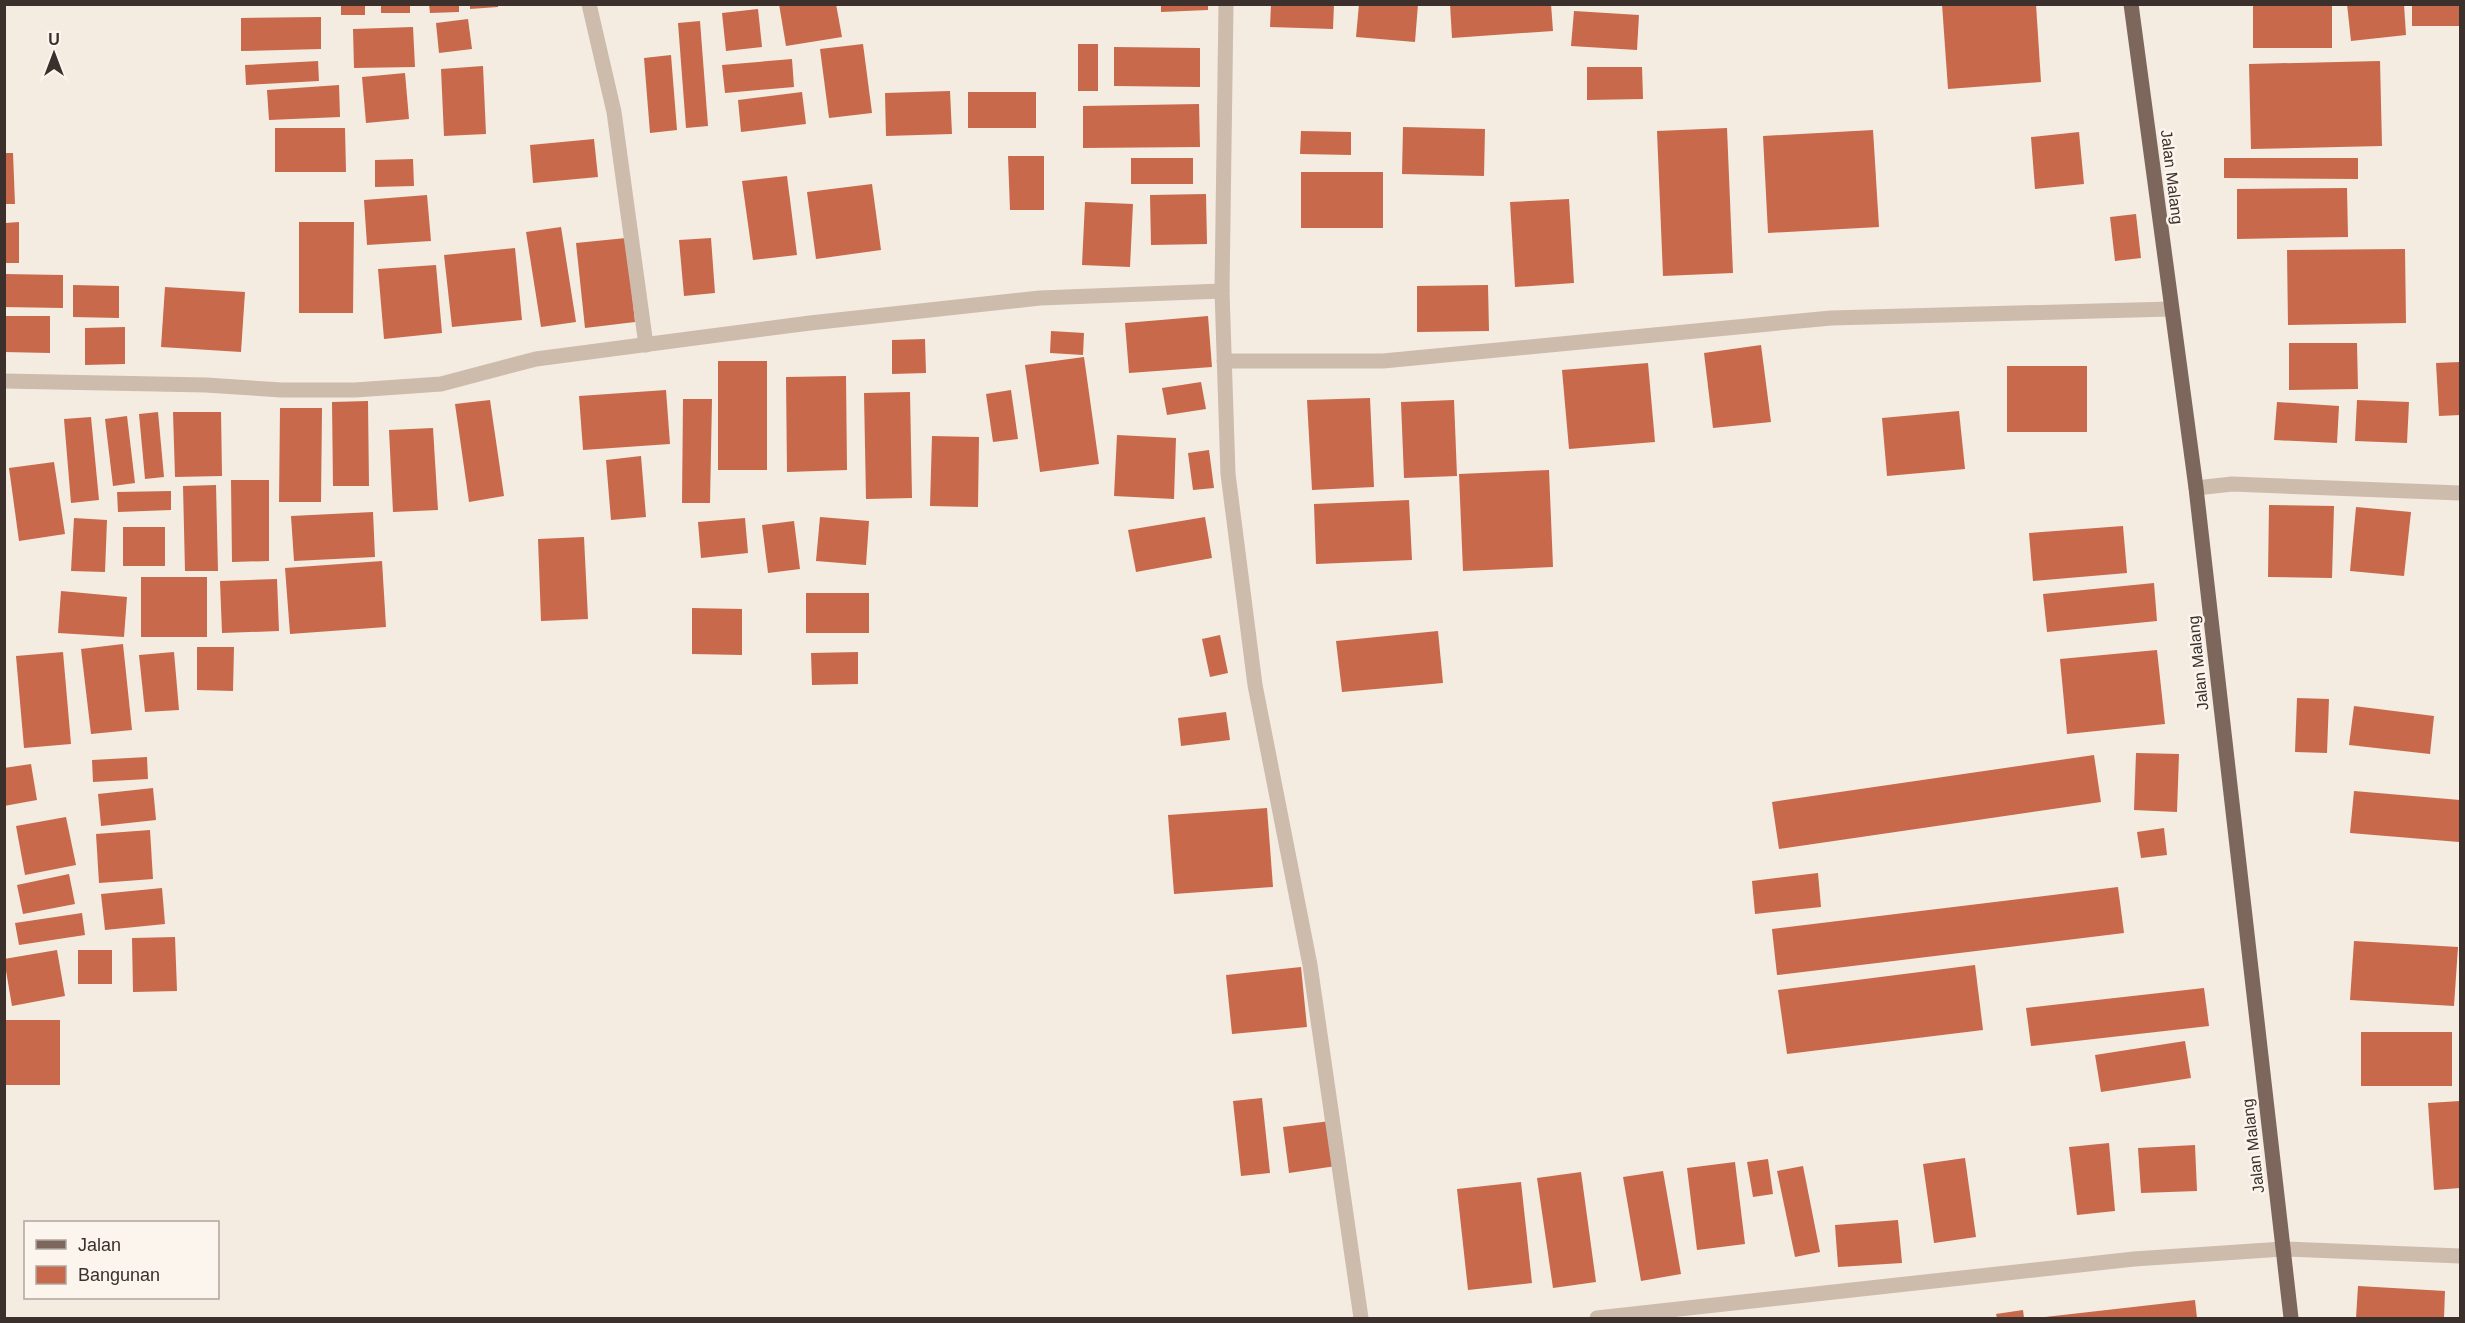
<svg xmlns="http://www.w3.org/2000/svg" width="2465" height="1323" font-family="Helvetica,sans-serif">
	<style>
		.building { fill: #c8694b }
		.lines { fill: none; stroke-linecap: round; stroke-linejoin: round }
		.street { stroke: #cdbbac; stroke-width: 15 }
		.primary { stroke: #7d675c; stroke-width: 15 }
		.labels { text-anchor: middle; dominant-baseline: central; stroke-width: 5; stroke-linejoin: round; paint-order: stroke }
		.street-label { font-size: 16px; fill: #3b302b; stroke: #fbf5ee }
	</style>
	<rect width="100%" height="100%" fill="#f4ebe1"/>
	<g class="building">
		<rect x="341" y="4" width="24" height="11"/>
		<rect x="381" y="4" width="29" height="9"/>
		<polygon points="429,4 459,4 459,12 430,13"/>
		<polygon points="470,4 498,4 498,7 470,9"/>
		<polygon points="779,4 836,4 842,37 786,46"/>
		<polygon points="1161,4 1208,4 1208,10 1161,12"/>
		<polygon points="1271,4 1334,4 1333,29 1270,27"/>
		<polygon points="1359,4 1418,4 1415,42 1356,37"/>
		<polygon points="1450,4 1551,4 1553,31 1452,38"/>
		<polygon points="1942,4 2036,4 2041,82 1948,89"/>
		<rect x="2253" y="4" width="79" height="44"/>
		<polygon points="2347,4 2404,4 2406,35 2351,41"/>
		<rect x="2412" y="4" width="48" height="22"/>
		<polygon points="758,9 762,47 726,51 722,13"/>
		<polygon points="1574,11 1639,15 1637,50 1571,46"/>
		<polygon points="321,17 321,49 241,51 241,18"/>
		<polygon points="468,19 472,49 439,53 436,23"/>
		<polygon points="700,21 708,126 686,128 678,23"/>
		<polygon points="413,27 415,67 354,68 353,29"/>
		<polygon points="863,44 872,113 829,118 820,49"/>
		<rect x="1078" y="44" width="20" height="47"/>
		<polygon points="1114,47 1200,48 1200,87 1114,86"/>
		<polygon points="671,55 677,130 650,133 644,58"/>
		<polygon points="792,59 794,87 725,93 722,65"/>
		<polygon points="318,61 319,81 246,85 245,65"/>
		<polygon points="2380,61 2382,146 2251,149 2249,64"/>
		<polygon points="483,66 486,134 444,136 441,69"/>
		<polygon points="1587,67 1642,67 1643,99 1587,100"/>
		<polygon points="405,73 409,119 366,123 362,77"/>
		<polygon points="339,85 340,117 269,120 267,90"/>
		<polygon points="950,91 952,134 886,136 885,93"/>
		<polygon points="802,92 806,124 741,132 738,100"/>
		<rect x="968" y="92" width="68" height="36"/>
		<polygon points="1199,104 1200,147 1083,148 1083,106"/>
		<polygon points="1403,127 1485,129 1484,176 1402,174"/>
		<polygon points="275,128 345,128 346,172 275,172"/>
		<polygon points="1727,128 1733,273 1663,276 1657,131"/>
		<polygon points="1873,130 1879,227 1768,233 1763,136"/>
		<polygon points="1301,131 1351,132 1351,155 1300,154"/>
		<polygon points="2079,132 2084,184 2035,189 2031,137"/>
		<polygon points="594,139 598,177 533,183 530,145"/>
		<polygon points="4,153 13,153 15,204 4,204"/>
		<polygon points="1008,156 1044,156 1044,210 1010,210"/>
		<rect x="1131" y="158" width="62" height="26"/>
		<polygon points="2224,158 2358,158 2358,179 2224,178"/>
		<polygon points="413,159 414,186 375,187 375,160"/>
		<rect x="1301" y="172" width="82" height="56"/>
		<polygon points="787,176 797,255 753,260 742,181"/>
		<polygon points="872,184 881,250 816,259 807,192"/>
		<polygon points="2347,188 2348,237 2237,239 2237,189"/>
		<polygon points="1206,194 1207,244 1151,245 1150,195"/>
		<polygon points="427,195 431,241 367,245 364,200"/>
		<polygon points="1569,199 1574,283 1515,287 1510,202"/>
		<polygon points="1085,202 1133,204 1130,267 1082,265"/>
		<polygon points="2136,214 2141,258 2115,261 2110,217"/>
		<polygon points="19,222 19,263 5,263 5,223"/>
		<polygon points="299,222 354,222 353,313 299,313"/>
		<polygon points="561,227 576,322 541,327 526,232"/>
		<polygon points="626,238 635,322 585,328 576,243"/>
		<polygon points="711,238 715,293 684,296 679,240"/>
		<polygon points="515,248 522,320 452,327 444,255"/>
		<polygon points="2405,249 2406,323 2288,325 2287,250"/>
		<polygon points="436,265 442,333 384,339 378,269"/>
		<polygon points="4,274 63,275 63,308 4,307"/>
		<polygon points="73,285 119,286 119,318 73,317"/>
		<polygon points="1488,285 1489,331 1417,332 1417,286"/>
		<polygon points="165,287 245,292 241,352 161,347"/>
		<polygon points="4,316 50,316 50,353 4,352"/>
		<polygon points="1208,316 1212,367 1129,373 1125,323"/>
		<polygon points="125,327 125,364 85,365 85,328"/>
		<polygon points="1051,331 1084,333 1083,355 1050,353"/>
		<polygon points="925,339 926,373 892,374 892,340"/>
		<polygon points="2289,343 2357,343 2358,389 2289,390"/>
		<polygon points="1761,345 1771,422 1713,428 1704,353"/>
		<polygon points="1084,357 1099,464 1040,472 1025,365"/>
		<rect x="718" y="361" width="49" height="109"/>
		<polygon points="2460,362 2460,415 2439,416 2436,363"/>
		<polygon points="1648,363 1655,442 1569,449 1562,370"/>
		<rect x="2007" y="366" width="80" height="66"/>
		<polygon points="846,376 847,470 787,472 786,377"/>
		<polygon points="1201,382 1206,409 1167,415 1162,388"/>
		<polygon points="666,390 670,444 583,450 579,396"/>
		<polygon points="1011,390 1018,439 993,442 986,394"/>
		<polygon points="910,392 912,498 866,499 864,393"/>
		<polygon points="1370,398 1374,487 1312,490 1307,400"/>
		<polygon points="683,399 712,399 710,503 682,503"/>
		<polygon points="490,400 504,496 469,502 455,404"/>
		<polygon points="1454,400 1457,476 1404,478 1401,402"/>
		<polygon points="2357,400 2409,402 2407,443 2355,441"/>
		<polygon points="368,401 369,486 333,486 332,402"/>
		<polygon points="2277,402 2339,406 2337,443 2274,440"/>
		<polygon points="280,408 322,408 321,502 279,502"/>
		<polygon points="1959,411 1965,469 1887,476 1882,418"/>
		<polygon points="158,412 164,477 145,479 139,414"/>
		<polygon points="173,412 221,412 222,476 175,477"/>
		<polygon points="127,416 135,483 113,486 105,419"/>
		<polygon points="91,417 99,500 71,503 64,419"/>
		<polygon points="433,428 438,510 393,512 389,430"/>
		<polygon points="1117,435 1176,438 1174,499 1114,496"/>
		<polygon points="932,436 979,437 978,507 930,506"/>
		<polygon points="1209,450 1214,488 1193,490 1188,453"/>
		<polygon points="641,456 646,517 611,520 606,460"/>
		<polygon points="54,462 65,534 19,541 9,468"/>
		<polygon points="1549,470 1553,567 1463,571 1459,474"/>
		<polygon points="231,480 269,480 269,561 232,562"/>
		<polygon points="216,485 218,571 185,571 183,486"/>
		<polygon points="171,491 171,510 118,512 117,492"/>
		<polygon points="1409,500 1412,560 1316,564 1314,504"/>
		<polygon points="2269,505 2334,506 2332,578 2268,577"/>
		<polygon points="2356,507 2411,512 2404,576 2350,571"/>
		<polygon points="373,512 375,557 294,561 291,516"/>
		<polygon points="820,517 869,521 866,565 816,561"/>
		<polygon points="1205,517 1212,558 1136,572 1128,530"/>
		<polygon points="74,518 107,520 105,572 71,571"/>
		<polygon points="745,518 748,553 701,558 698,522"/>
		<polygon points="794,521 800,569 768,573 762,525"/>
		<polygon points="2123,526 2127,573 2033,581 2029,533"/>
		<rect x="123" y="527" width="42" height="39"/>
		<polygon points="584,537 588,619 541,621 538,539"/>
		<polygon points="382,561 386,627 290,634 285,568"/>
		<rect x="141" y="577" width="66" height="60"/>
		<polygon points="277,579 279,631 222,633 220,581"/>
		<polygon points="2154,583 2157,621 2047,632 2043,594"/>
		<polygon points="61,591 127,597 124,637 58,633"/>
		<rect x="806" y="593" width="63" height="40"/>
		<polygon points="692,608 742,609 742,655 692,654"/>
		<polygon points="1438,631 1443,683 1342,692 1336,641"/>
		<polygon points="1220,635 1228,673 1210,677 1202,639"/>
		<polygon points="123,644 132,730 91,734 81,649"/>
		<polygon points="197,647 234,647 233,691 197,690"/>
		<polygon points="2157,650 2165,724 2067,734 2060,659"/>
		<polygon points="63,652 71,744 24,748 16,656"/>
		<polygon points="174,652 179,710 145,712 139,655"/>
		<polygon points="858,652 858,684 812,685 811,653"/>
		<polygon points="2297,698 2329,699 2327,753 2295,752"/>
		<polygon points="2354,706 2434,716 2430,754 2349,745"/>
		<polygon points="1226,712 1230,740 1181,746 1178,718"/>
		<polygon points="2136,753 2179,754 2177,812 2134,810"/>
		<polygon points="2094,755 2101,802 1779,849 1772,802"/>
		<polygon points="147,757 148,779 93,782 92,760"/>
		<polygon points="31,764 37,800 4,806 4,768"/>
		<polygon points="153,788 156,820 101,826 98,794"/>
		<polygon points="2354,791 2460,800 2459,842 2350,833"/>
		<polygon points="1267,808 1273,887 1174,894 1168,815"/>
		<polygon points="66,817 76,865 25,875 16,826"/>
		<polygon points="2164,828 2167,855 2141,858 2137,832"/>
		<polygon points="150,830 153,879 99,883 96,834"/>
		<polygon points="1818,873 1821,907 1755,914 1752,881"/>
		<polygon points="69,874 75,904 23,914 17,885"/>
		<polygon points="2118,887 2124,933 1777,975 1772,929"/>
		<polygon points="162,888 165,924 105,930 101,894"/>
		<polygon points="82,913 85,935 19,945 15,923"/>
		<polygon points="175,937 177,991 133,992 132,938"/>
		<polygon points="2354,941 2458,947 2454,1006 2350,1000"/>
		<polygon points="57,950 65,996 12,1006 4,959"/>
		<rect x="78" y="950" width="34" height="34"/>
		<polygon points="1975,965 1983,1030 1787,1054 1778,990"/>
		<polygon points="1301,967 1307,1027 1232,1034 1226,975"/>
		<polygon points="2204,988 2209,1026 2031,1046 2026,1008"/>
		<rect x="4" y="1020" width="56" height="65"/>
		<rect x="2361" y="1032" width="91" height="54"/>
		<polygon points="2185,1041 2191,1078 2101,1092 2095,1055"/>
		<polygon points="1262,1098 1270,1173 1241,1176 1233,1101"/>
		<polygon points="2460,1101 2460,1188 2434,1190 2428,1103"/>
		<polygon points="1330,1121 1336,1166 1289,1173 1283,1127"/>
		<polygon points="2109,1143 2115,1211 2077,1215 2069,1147"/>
		<polygon points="2195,1145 2197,1191 2141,1193 2138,1148"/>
		<polygon points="1965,1158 1976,1237 1934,1243 1923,1164"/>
		<polygon points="1768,1159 1773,1194 1753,1197 1747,1162"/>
		<polygon points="1735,1162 1745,1244 1697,1250 1687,1168"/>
		<polygon points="1803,1166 1820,1252 1795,1257 1777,1171"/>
		<polygon points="1663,1171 1681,1274 1641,1281 1623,1177"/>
		<polygon points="1581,1172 1596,1282 1553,1288 1537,1178"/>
		<polygon points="1521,1182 1532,1283 1468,1290 1457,1189"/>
		<polygon points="1898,1220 1902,1263 1838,1267 1835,1225"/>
		<polygon points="2358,1286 2445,1291 2444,1318 2356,1318"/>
		<polygon points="2195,1300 2197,1318 2045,1318 2045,1317"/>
		<polygon points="2023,1310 2024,1318 1997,1318 1996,1314"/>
	</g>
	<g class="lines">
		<g class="street">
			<polyline points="589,4 614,112 646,345"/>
			<polyline points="1226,4 1222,291 1228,474 1255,685 1310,965 1361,1318"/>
			<polyline points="1224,361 1383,361 1831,318 2171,309"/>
			<polyline points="4,381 206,385 282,390 355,390 441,384 536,359 810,323 1040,298 1222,291"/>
			<polyline points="2196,488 2232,484 2460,493"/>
			<polyline points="1597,1318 2134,1259 2283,1249 2460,1256"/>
		</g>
		<polyline class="primary" points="2131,4 2196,488 2291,1318"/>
	</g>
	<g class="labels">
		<g class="street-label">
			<text transform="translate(2172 177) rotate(83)">Jalan Malang</text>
			<text transform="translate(2198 663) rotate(-96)">Jalan Malang</text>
			<text transform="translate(2253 1146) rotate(-97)">Jalan Malang</text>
		</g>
	</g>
	<rect width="2465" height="1323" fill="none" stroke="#3b302b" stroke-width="12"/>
	<rect x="24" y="1221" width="195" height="78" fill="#fbf5ee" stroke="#aea6a0" stroke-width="1.5"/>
	<rect x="36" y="1240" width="30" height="9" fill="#7d675c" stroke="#aea6a0" stroke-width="1.5"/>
	<text x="78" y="1251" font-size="18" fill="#3b302b">Jalan</text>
	<rect x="36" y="1266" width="30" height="18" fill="#c8694b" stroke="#aea6a0" stroke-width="1.5"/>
	<text x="78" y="1281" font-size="18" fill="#3b302b">Bangunan</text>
	<g transform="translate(54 54)" stroke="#fbf5ee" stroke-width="4.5" paint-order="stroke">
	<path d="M0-4.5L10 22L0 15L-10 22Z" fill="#3b302b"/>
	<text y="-9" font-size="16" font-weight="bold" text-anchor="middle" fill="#3b302b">U</text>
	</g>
</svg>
